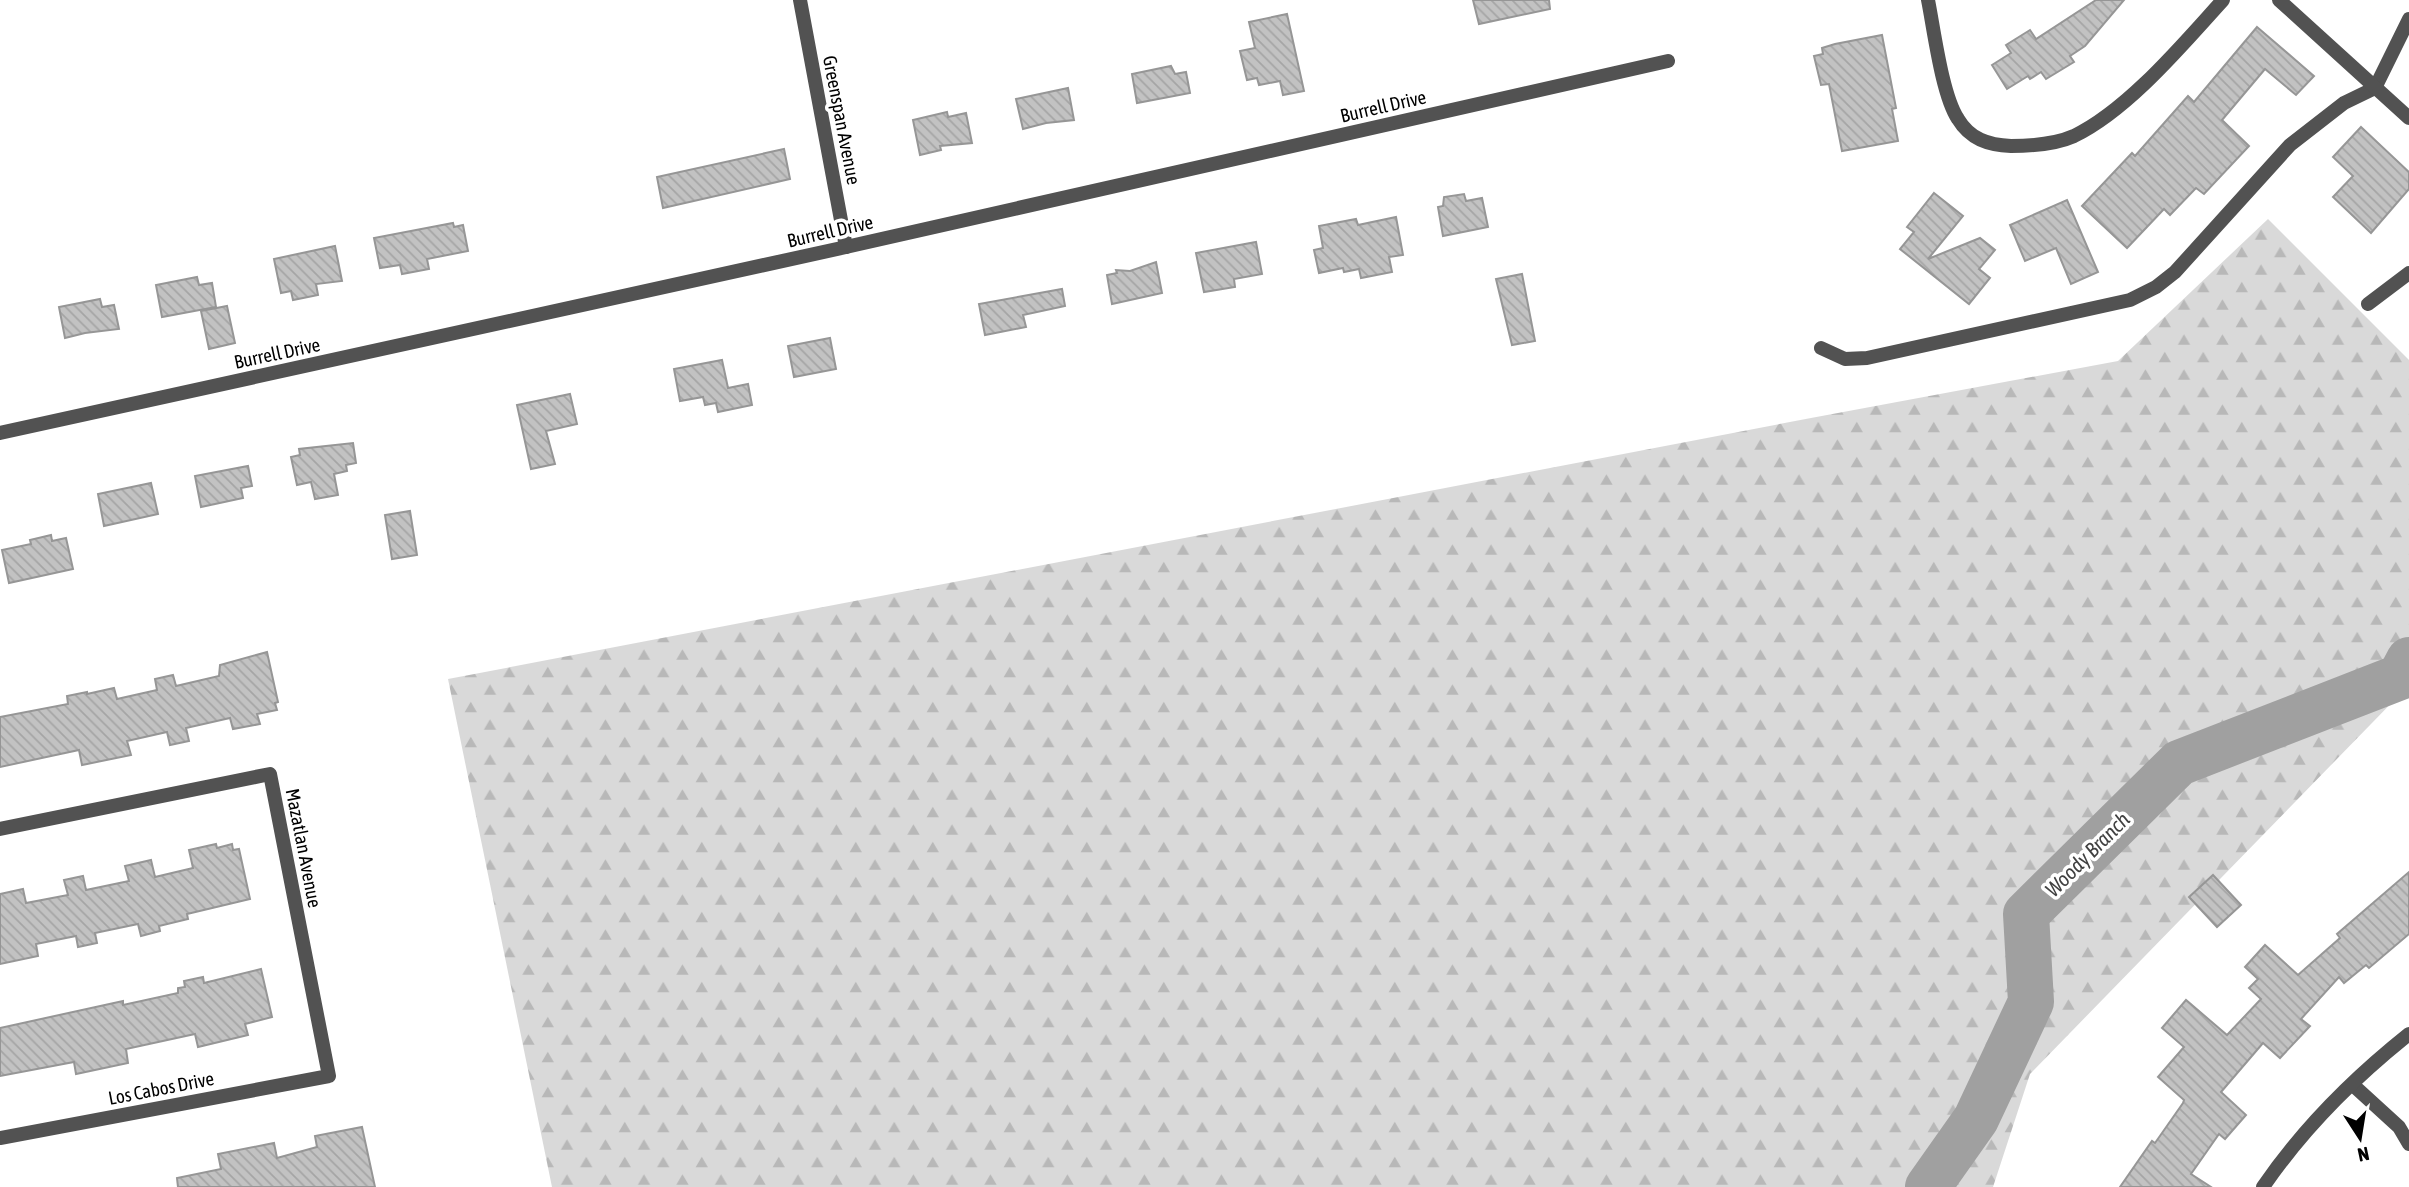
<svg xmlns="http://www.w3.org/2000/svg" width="2409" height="1187" font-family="'Asap Condensed',sans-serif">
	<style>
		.forest { fill: url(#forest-firs) }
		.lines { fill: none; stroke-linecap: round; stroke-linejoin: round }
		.river { stroke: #a0a0a0; stroke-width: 46 }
		.building { fill: url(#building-back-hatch); stroke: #969696; stroke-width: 2 }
		.lane { stroke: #525252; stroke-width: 14 }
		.street { stroke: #525252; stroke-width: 14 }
		.labels { text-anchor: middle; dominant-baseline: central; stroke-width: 7; stroke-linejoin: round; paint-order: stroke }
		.street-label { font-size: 19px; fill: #000; stroke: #fff }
		.water-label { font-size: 21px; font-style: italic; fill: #414141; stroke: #fff }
	</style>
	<defs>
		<pattern id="forest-firs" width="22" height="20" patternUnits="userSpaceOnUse" patternTransform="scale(1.75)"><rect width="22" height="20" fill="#d9d9d9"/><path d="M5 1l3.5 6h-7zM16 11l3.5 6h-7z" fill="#b8b8b8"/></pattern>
		<pattern id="building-back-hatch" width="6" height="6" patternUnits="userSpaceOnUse" patternTransform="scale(1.75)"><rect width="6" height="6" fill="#c2c2c2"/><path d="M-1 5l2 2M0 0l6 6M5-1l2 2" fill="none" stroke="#a5a5a5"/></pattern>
	</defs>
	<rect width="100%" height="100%" fill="#fff"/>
	<polygon class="forest" points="2268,219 2409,360 2409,685 2030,1074 1993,1187 552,1187 448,679 1811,418 2118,361"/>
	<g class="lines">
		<polyline class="river" points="1928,1187 1976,1119 2031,1002 2026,914 2179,763 2400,677 2409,660"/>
	</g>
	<g class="building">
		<polygon points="1473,0 1549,0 1550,9 1479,24"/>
		<polygon points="2096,0 2124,0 2085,46 2070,56 2074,62 2046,79 2041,72 2030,79 2028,76 2007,89 1992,65 2011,53 2006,45 2030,30 2036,39"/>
		<polygon points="1287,14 1304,91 1283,95 1280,81 1259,85 1257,78 1247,80 1240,51 1255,48 1249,22"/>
		<polygon points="2257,27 2314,76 2296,95 2265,69 2222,120 2249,146 2204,194 2196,188 2170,215 2164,209 2127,248 2082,206 2132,153 2135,156 2188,96 2194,102"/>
		<polygon points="1882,35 1896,108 1892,109 1898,141 1842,151 1829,84 1821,85 1814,56 1823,54 1822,48 1835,44"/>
		<polygon points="1171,66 1175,74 1186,72 1190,93 1137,103 1132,74"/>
		<polygon points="1068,88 1074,120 1046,123 1023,129 1016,99"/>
		<polygon points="947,112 948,117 966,113 972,143 940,146 941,150 920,155 913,120"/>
		<polygon points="2361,127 2409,172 2409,189 2371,233 2333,197 2353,176 2333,157"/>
		<polygon points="784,149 790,179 663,208 657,177"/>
		<polygon points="1934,193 1963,216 1928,259 1980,238 1995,250 1979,269 1990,278 1969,304 1900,249 1914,232 1907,227"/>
		<polygon points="1464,194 1466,201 1482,198 1488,227 1443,236 1438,207 1443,206 1444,197"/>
		<polygon points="2067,200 2098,272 2071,284 2056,248 2025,261 2010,225"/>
		<polygon points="1396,217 1403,255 1389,257 1392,272 1361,278 1359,269 1344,272 1343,268 1319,273 1314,250 1323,248 1319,226 1356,219 1358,225"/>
		<polygon points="453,223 454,227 463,225 468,251 427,259 429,269 402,274 400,265 380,268 374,238"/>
		<polygon points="1256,242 1262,274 1234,279 1235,287 1204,292 1196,253"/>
		<polygon points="335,246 342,281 316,284 318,295 293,300 291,291 281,293 274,259"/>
		<polygon points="1156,262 1162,293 1112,304 1107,275 1117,273 1116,270 1130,271"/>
		<polygon points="1522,274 1535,341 1512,345 1496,279"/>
		<polygon points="197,277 199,285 212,283 216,307 162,317 156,285"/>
		<polygon points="1062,289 1065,306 1023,315 1026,327 985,335 979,304"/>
		<polygon points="100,299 102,307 114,305 119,329 85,333 65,338 59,307"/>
		<polygon points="227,306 235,343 209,349 201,311"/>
		<polygon points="830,338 836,369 794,377 788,346"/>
		<polygon points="722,360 728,388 748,384 752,405 718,412 716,403 705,405 703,397 680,401 674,369"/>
		<polygon points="570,394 577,424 546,431 555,464 531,469 517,405"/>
		<polygon points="353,443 356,463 346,465 347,471 334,474 338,495 315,499 311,482 297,485 291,457 300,455 299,449"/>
		<polygon points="248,466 252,486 241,488 243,498 201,507 195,476"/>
		<polygon points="151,483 158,514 104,526 98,494"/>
		<polygon points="410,511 417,555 392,559 385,515"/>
		<polygon points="51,535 52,541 66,538 73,569 9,583 2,550 31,544 30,540"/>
		<polygon points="267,652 278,702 275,703 277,710 257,714 260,724 233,729 230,718 186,728 189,741 170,745 167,732 127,741 131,755 82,765 79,750 0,767 0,717 68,704 67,696 87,692 87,694 114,688 117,699 157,690 155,679 173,675 176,686 219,676 220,665"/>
		<polygon points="216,844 217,848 232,844 233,850 239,849 250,899 187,914 188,919 159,926 160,931 141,936 138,924 95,933 97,943 78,947 76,936 36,944 38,956 0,964 0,894 23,889 26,903 68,895 64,880 83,876 86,890 129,881 125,866 151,860 155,877 193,868 189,850"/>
		<polygon points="2409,872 2409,934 2369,968 2366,965 2344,983 2339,977 2301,1019 2310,1026 2280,1058 2263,1043 2221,1092 2246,1115 2225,1139 2219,1134 2191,1174 2211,1187 2120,1187 2152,1141 2155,1143 2183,1103 2184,1100 2158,1077 2184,1047 2162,1028 2186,1000 2227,1035 2261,999 2249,988 2258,979 2245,967 2265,945 2298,975 2340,938 2337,934"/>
		<polygon points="2213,875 2241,905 2217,927 2189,897"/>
		<polygon points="261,969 272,1017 245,1024 248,1035 198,1047 195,1034 126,1049 128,1063 76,1074 74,1062 0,1076 0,1028 123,1001 123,1005 178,993 178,988 185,987 184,981 203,977 204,983"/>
		<polygon points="362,1127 375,1187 178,1187 177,1178 221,1169 218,1154 274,1143 277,1158 317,1147 315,1136"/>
	</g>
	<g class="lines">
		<g class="lane">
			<polyline points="1821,348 1845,359 1867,358 2130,300 2156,287 2175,272 2290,145 2344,103 2375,88 2409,19"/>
			<polyline points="2353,1085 2399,1127 2409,1144"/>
		</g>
		<g class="street">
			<polyline points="800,0 846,247"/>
			<path d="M1928,0C1934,30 1942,95 1958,119C1970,139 1988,145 2011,146C2030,146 2056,144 2074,136C2128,110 2183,44 2223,0"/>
			<polyline points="2279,0 2409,118"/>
			<polyline points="2368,304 2409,273"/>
			<polyline points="0,433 846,247 1668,61"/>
			<polyline points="0,829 270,774 329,1076 0,1138"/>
			<path d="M2263,1187C2302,1130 2355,1077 2409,1034"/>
		</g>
	</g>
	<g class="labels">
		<g class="street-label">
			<text transform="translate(1383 106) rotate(-13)">Burrell Drive</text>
			<text transform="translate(842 120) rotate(79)">Greenspan Avenue</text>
			<text transform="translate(830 231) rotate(-13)">Burrell Drive</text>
			<text transform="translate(277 353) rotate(-12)">Burrell Drive</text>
			<text transform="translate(304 848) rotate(79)">Mazatlan Avenue</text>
			<text transform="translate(161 1088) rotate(-11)">Los Cabos Drive</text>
		</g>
		<g class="water-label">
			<text transform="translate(2087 854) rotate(-45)">Woody Branch</text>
		</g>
	</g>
	<g transform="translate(2360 1138) rotate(168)" stroke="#ffffff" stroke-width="5" paint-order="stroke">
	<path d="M0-5L12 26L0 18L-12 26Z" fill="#000000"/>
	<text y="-10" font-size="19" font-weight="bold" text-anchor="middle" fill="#000000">N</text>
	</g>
</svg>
